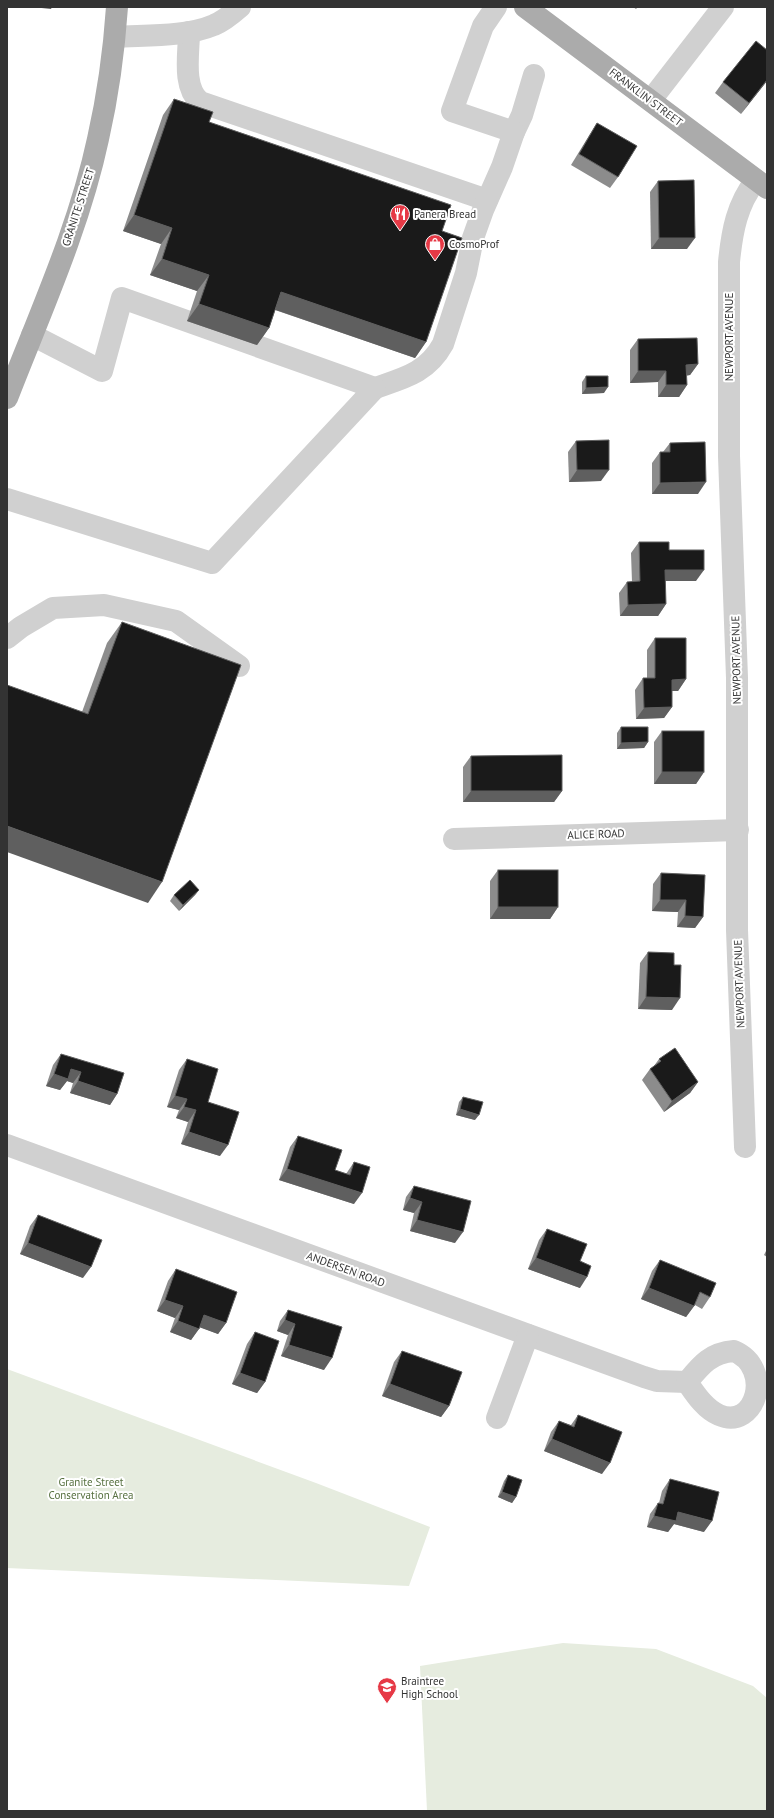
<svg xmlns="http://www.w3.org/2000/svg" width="774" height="1818" font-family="'PT Sans',sans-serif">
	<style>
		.green { fill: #e6ecdf }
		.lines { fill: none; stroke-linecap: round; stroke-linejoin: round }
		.minor { stroke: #d0d0d0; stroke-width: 22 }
		.major { stroke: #ababab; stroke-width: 22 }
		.wall { fill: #8c8c8c }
		.shaded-wall { fill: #5f5f5f }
		.building { fill: #1a1a1a; stroke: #5f5f5f }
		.labels { text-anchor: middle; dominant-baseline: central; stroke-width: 4; stroke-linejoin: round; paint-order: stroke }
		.street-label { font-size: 11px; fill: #333; stroke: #fff }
		.poi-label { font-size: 11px; fill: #333; stroke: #fff; text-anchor: start }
		.park-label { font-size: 11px; fill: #56703f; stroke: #fff }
	</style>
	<rect width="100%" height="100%" fill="#fff"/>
	<g class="green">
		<polygon points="7,1369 316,1483 430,1527 409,1586 7,1568"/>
		<polygon points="563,1643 656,1649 753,1686 767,1698 767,1811 427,1811 420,1666"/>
	</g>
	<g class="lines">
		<g class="minor">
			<path d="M189,32C189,53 182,87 200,102L487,200"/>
			<path d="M115,37C145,35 186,37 214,25C224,21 232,14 240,7"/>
			<polyline points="651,100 723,7"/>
			<polyline points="514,132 522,115 534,75"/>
			<path d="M375,388C404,378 427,373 443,344L466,273L473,238L483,210L502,167L514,132L452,111L483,26L496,7"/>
			<polyline points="7,499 212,563 375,388 122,298 102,371 32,335"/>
			<polyline points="7,638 21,627 53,608 104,605 176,621 239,666"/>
			<polyline points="454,839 738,830"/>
			<polyline points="7,1145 644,1377 657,1381 687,1382"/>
			<path d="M745,1147L737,930V678L729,456V262C732,231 737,204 756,180"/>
			<path d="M734,1351C774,1368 756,1431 719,1415C705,1409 696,1395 687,1382C701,1365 710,1353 734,1351Z"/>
			<polyline points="497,1418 528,1335"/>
		</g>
		<g class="major">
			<polyline points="525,7 767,188"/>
			<path d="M7,398C40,313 79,228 98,139C108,95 114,51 117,7"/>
		</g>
	</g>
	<g class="wall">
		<polygon points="633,7 638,7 636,9"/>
		<polygon points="767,50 767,81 741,114 715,93 723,82"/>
		<polygon points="174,99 209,122 442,231 426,342 415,358 275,310 269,328 257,345 187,321 197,291 150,275 161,244 123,231 163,115"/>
		<polygon points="597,123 618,177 610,188 571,165 590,134"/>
		<polygon points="658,181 687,249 651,249 650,192"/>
		<polygon points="638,339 698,364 690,375 686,376 687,385 679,397 658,397 658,382 630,383 630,350"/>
		<polygon points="586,376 604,393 582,394 582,382"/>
		<polygon points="576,441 601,481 569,482 568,452"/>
		<polygon points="670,443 698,494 652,494 652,463 660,452 663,452"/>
		<polygon points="639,542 669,550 696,581 665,581 666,604 658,616 620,616 619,593 627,582 632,582 631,553"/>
		<polygon points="122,622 148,903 82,712 107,643"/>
		<polygon points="655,638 686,679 678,691 672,691 672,707 664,718 636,719 635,690 643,678 647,678 647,650"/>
		<polygon points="621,727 648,742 644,748 617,749 617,733"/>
		<polygon points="662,731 704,772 696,784 654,784 654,742"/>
		<polygon points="471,756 562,791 554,802 463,802 463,767"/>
		<polygon points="498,870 558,907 550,919 490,919 490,881"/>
		<polygon points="661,873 703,917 695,928 677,927 678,912 652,911 653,884"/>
		<polygon points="199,890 195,895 179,911 170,901 174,895"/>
		<polygon points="648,952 672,1010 638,1009 640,963"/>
		<polygon points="61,1054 117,1094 110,1105 70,1093 73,1083 67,1081 60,1090 46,1086 53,1065"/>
		<polygon points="187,1059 208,1102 220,1156 181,1144 188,1122 176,1118 179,1110 167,1107 179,1070"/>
		<polygon points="659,1059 698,1082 690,1093 664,1112 642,1080 650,1069 654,1066"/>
		<polygon points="463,1097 475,1120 456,1115 459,1102"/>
		<polygon points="298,1136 335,1170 346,1174 354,1162 354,1204 279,1180 290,1147"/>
		<polygon points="414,1186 455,1243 410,1231 414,1213 403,1210 406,1197"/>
		<polygon points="38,1215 83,1278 20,1254 30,1226"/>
		<polygon points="547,1229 580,1261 580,1288 528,1269 539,1240"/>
		<polygon points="767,1249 767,1257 764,1255"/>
		<polygon points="660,1260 710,1297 702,1309 695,1305 686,1317 641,1299 652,1271"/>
		<polygon points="176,1269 226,1323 218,1334 200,1327 191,1340 170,1332 175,1318 157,1311 168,1281"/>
		<polygon points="288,1310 324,1370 281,1356 288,1335 277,1331 280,1321"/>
		<polygon points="255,1332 265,1382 257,1393 232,1384 247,1344"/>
		<polygon points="402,1351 449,1406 441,1417 382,1396 394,1362"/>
		<polygon points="578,1415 602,1474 544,1451 551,1432 559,1421 571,1425"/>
		<polygon points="508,1475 516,1497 512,1503 498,1497 504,1481"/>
		<polygon points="670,1479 704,1532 674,1524 668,1532 647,1527 650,1514 658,1503 659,1503 662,1491"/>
	</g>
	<g class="shaded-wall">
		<polygon points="32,7 52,7 51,9"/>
		<polygon points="767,80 767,81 741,114 749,103"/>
		<polygon points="134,215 172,228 161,244 123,231"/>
		<polygon points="659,238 695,238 687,249 651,249"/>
		<polygon points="162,259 209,275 197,291 150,275"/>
		<polygon points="281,292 426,342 415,358 270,308"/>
		<polygon points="199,304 269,328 257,345 187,321"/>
		<polygon points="698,364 690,375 678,376 686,365"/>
		<polygon points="638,371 666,371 658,382 630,383"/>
		<polygon points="666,385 687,385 679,397 658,397"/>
		<polygon points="608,387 604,393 582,394 586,388"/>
		<polygon points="577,470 609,470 601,481 569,482"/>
		<polygon points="706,482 698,494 652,494 660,483"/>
		<polygon points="665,570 704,570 696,581 657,581"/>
		<polygon points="666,604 658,616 620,616 628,605"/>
		<polygon points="686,679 678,691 664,691 672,680"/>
		<polygon points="672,707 664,718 636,719 644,708"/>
		<polygon points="648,742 644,748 617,749 621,743"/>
		<polygon points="662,772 704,772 696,784 654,784"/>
		<polygon points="471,791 562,791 554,802 463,802"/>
		<polygon points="7,826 162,882 148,903 7,852"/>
		<polygon points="199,890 195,895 179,911 183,905"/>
		<polygon points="660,900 686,900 678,912 652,911"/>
		<polygon points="498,907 558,907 550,919 490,919"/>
		<polygon points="685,916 703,917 695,928 677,927"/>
		<polygon points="646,997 680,998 672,1010 638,1009"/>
		<polygon points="71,1069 81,1072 73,1083 67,1081 60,1090 46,1086 54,1074"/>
		<polygon points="78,1081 117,1094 110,1105 70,1093"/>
		<polygon points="698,1082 690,1093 664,1112 672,1101"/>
		<polygon points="175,1096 187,1099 179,1110 167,1107"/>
		<polygon points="184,1107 196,1110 188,1122 176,1118"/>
		<polygon points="460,1109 479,1115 475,1120 456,1115"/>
		<polygon points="189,1132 228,1145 220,1156 181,1144"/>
		<polygon points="287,1169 362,1193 354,1204 279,1180"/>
		<polygon points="410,1198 422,1202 414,1213 403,1210"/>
		<polygon points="417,1220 463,1232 455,1243 410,1231"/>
		<polygon points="28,1243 91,1267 83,1278 20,1254"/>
		<polygon points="536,1258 587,1277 580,1288 528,1269"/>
		<polygon points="649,1288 694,1306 686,1317 641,1299"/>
		<polygon points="165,1300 183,1306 175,1318 157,1311"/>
		<polygon points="204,1315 226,1323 218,1334 196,1326"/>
		<polygon points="285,1320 295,1324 288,1335 277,1331"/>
		<polygon points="178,1321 199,1329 191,1340 170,1332"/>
		<polygon points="289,1345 332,1358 324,1370 281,1356"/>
		<polygon points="240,1373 265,1382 257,1393 232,1384"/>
		<polygon points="390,1384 449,1406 441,1417 382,1396"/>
		<polygon points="552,1439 610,1463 602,1474 544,1451"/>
		<polygon points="502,1492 516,1497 512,1503 498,1497"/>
		<polygon points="678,1512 712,1521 704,1532 674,1524 668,1532 647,1527 654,1516"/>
	</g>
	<g class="building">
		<polygon points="756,41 767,50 767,80 749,103 723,82"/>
		<polygon points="174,99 213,112 209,122 451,205 442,231 462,238 426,342 281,292 269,328 199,304 209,275 162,259 172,228 134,215"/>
		<polygon points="597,123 637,146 618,177 579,154"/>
		<polygon points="694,180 695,238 659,238 658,181"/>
		<polygon points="697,338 698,364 686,365 687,385 666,385 666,371 638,371 638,339"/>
		<polygon points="586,376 608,376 608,387 586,388"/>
		<polygon points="609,440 609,470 577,470 576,441"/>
		<polygon points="705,442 706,482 660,483 660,452 670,452 670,443"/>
		<polygon points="639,542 669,542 669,550 704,550 704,570 665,570 666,604 628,605 627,582 640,581"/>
		<polygon points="122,622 241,665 162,882 7,826 7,685 88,714"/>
		<polygon points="655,638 686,638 686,679 672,680 672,707 644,708 643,678 655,678"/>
		<polygon points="621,727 648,727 648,742 621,743"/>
		<rect x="662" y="731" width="42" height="41"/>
		<polygon points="562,755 562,791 471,791 471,756"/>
		<rect x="498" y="870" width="60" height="37"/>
		<polygon points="661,873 705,875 703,917 685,916 686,900 660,900"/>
		<polygon points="190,880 199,890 183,905 174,895"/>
		<polygon points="648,952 674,953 674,965 681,965 680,998 646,997"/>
		<polygon points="675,1048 698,1082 672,1101 650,1069 661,1061 659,1059"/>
		<polygon points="61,1054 124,1073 117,1094 78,1081 81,1072 71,1069 68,1079 54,1074"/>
		<polygon points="187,1059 218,1069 208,1102 239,1112 228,1145 189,1132 196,1110 184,1107 187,1099 175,1096"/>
		<polygon points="463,1097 483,1102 479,1115 460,1109"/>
		<polygon points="298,1136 342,1150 335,1170 350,1175 354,1162 370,1167 362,1193 287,1169"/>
		<polygon points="414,1186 471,1201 463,1232 417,1220 422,1202 410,1198"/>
		<polygon points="38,1215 102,1240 91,1267 28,1243"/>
		<polygon points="547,1229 587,1244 580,1261 591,1266 587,1277 536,1258"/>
		<polygon points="660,1260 716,1283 710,1297 700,1292 694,1306 649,1288"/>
		<polygon points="176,1269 237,1292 226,1323 204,1315 199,1329 178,1321 183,1306 165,1300"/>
		<polygon points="288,1310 342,1327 332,1358 289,1345 295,1324 285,1320"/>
		<polygon points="255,1332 279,1341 265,1382 240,1373"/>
		<polygon points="402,1351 462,1372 449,1406 390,1384"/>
		<polygon points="578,1415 622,1432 610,1463 552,1439 559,1421 574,1427"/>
		<polygon points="508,1475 522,1480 516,1497 502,1492"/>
		<polygon points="670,1479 719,1492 712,1521 678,1512 676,1521 654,1516 658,1503 663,1504"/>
	</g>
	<defs>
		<g id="restaurant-pin" transform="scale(1)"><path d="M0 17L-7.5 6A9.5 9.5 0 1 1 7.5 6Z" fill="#e63946" stroke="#fff"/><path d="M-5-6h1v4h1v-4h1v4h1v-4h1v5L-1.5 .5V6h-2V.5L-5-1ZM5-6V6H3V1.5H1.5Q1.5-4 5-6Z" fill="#fff"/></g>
		<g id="shop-pin" transform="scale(1)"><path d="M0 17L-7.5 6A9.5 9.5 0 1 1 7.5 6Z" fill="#e63946" stroke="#fff"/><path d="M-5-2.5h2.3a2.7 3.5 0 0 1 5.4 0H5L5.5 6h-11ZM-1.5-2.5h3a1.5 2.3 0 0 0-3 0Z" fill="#fff"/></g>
		<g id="school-pin" transform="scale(1)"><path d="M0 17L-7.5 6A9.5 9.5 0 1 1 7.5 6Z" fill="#e63946" stroke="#fff"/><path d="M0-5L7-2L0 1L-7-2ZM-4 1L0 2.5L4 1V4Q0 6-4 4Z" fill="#fff"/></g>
	</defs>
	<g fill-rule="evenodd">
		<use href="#restaurant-pin" x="400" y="214"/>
		<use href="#shop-pin" x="435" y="244"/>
		<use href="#school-pin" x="387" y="1687"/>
	</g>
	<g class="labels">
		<g class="street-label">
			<text transform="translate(646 97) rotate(37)">FRANKLIN STREET</text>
			<text transform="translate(78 207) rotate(-72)">GRANITE STREET</text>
			<text transform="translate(729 337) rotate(-90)">NEWPORT AVENUE</text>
			<text transform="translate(736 660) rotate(-91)">NEWPORT AVENUE</text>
			<text transform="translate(596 834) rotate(-2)">ALICE ROAD</text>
			<text transform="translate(739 984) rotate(-92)">NEWPORT AVENUE</text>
			<text transform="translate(346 1269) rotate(20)">ANDERSEN ROAD</text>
		</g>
		<g class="poi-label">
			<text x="414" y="214">Panera Bread</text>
			<text x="449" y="244">CosmoProf</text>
			<text x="401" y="1681">Braintree<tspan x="401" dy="13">High School</tspan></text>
		</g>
		<g class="park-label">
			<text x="91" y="1482">Granite Street<tspan x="91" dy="13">Conservation Area</tspan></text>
		</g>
	</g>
	<rect width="774" height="1818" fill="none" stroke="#333333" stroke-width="16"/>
</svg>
